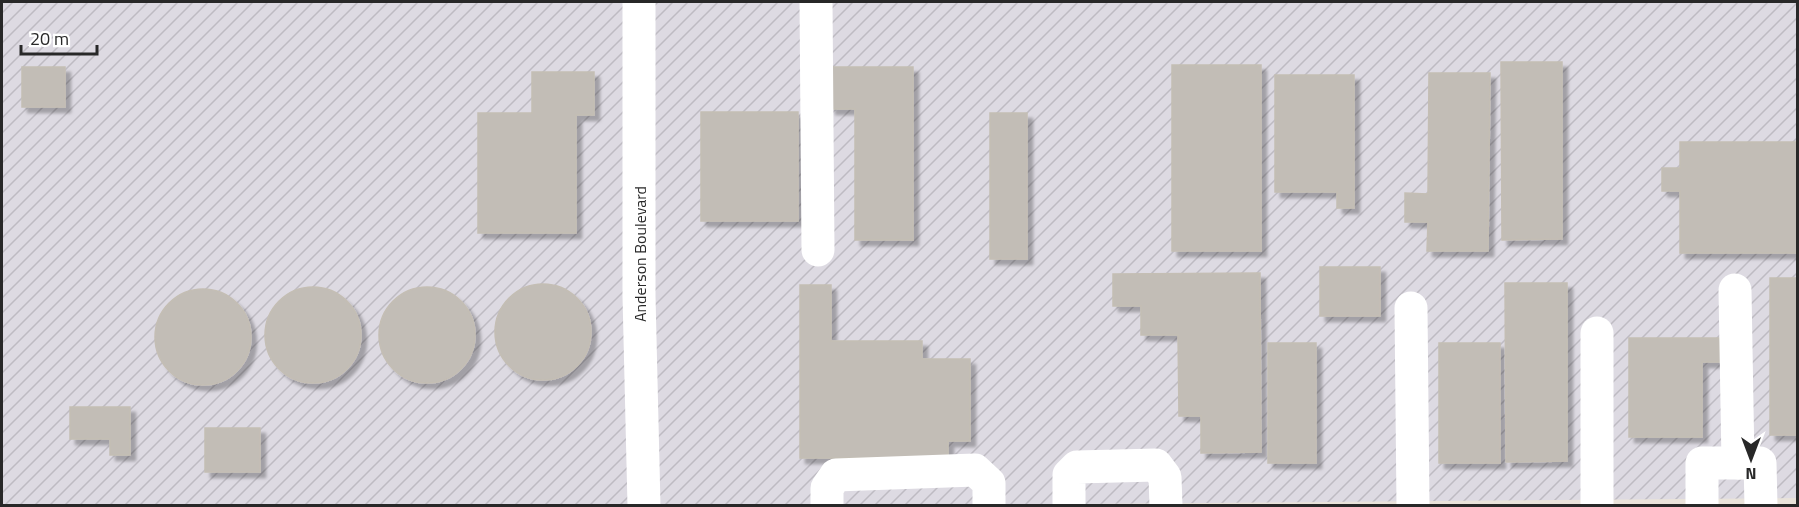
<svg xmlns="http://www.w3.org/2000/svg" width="1799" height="507" font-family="'Titillium Web',sans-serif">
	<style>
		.industrial { fill: url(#industrial-furrows) }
		.building { fill: #c2bdb6; stroke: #c4beb4; stroke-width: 1.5; filter: url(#shadow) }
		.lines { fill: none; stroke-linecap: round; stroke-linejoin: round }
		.minor { stroke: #fff; stroke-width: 33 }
		.labels { text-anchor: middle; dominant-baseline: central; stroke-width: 4.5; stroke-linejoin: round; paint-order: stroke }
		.street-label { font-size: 16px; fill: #282828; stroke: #fff }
	</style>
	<defs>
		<pattern id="industrial-furrows" width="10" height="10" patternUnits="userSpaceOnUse" patternTransform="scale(1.5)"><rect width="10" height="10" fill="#dddae2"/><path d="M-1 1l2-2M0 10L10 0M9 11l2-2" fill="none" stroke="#bebbc2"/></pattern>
		<filter id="shadow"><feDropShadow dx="5.5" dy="5.5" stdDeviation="1.5" flood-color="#0004"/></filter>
	</defs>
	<rect width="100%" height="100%" fill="#e9e3da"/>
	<polygon class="industrial" points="2,2 1797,2 1797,498 840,506 2,505"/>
	<g class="building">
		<polygon points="1501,62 1562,62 1562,239 1502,240"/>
		<rect x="1172" y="65" width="89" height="186"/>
		<rect x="22" y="67" width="43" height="40"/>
		<polygon points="830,67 913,67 913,240 855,240 855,109 830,109"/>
		<polygon points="532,72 594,72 594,115 576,115 576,233 478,233 478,113 532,113"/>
		<polygon points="1429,73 1490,73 1488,251 1427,251 1428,222 1405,222 1405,193 1428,194"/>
		<polygon points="1275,75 1354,75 1354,208 1337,208 1337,192 1275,192"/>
		<rect x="701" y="112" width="97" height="109"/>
		<rect x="990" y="113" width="37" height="146"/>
		<polygon points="1680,142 1798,142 1798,253 1680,253 1680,191 1662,191 1662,168 1680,168"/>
		<rect x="1320" y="267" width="60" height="49"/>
		<polygon points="1260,273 1261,452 1201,453 1201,416 1179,416 1178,335 1141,335 1141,306 1113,306 1113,274"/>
		<rect x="1770" y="278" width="28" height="157"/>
		<polygon points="1505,283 1567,283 1567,461 1506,462"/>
		<circle cx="543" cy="332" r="48"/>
		<polygon points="800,285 831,285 831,341 922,341 922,359 970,359 970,441 948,441 948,458 800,458"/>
		<circle cx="427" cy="335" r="48"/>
		<circle cx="313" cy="335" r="48"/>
		<circle cx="203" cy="337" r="48"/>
		<polygon points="1629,338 1722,338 1722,362 1702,362 1702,437 1629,437"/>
		<rect x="1268" y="343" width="48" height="120"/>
		<rect x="1439" y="343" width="61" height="120"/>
		<polygon points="70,407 130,407 130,455 110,455 110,439 70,439"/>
		<rect x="205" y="428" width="55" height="44"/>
	</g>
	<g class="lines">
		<g class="minor">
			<polyline points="639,2 639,296 644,506"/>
			<polyline points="816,2 818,250"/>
			<polyline points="1735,290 1738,463"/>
			<polyline points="1411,308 1413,506"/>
			<polyline points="1597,333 1597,506"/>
			<polyline points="827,506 827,488 836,475 975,470 989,483 989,506"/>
			<polyline points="1069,506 1069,475 1077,467 1156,465 1165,477 1166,506"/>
			<polyline points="1702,506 1702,463 1760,463 1761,506"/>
		</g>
	</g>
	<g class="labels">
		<g class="street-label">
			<text transform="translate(640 254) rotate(-90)">Anderson Boulevard</text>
		</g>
	</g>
	<rect width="1799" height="507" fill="none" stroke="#282828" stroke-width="6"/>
	<g transform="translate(1751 459) rotate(180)" stroke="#ffffff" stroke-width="4.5" paint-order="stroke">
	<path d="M0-4.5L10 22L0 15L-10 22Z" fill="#282828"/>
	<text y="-9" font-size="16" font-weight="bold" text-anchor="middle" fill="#282828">N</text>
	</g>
	<path d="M21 45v9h76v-9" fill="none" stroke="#282828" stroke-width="3"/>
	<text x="30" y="45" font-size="18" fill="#282828" stroke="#ffffff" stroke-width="4.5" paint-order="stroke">20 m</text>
</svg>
